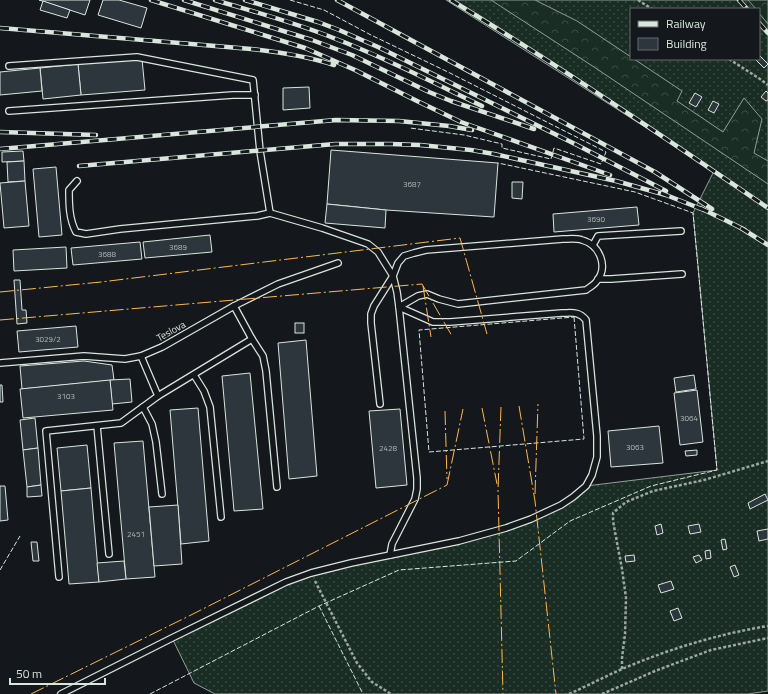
<svg xmlns="http://www.w3.org/2000/svg" width="768" height="694" font-family="'Titillium Web',sans-serif">
	<style>
		.grass { fill: url(#grass-dots); stroke: #939e99; fill-rule: evenodd }
		.forest { fill: url(#forest-crowns); stroke: #939e99 }
		.building { fill: #2c363c; stroke: #d8e6dc }
		.lines { fill: none; stroke-linecap: round; stroke-linejoin: round }
		.service-casing { stroke: #d8e6dc; stroke-width: 8 }
		.path { stroke: #9da8a2; stroke-width: 2.5; stroke-dasharray: 3 2; stroke-linecap: butt }
		.service { stroke: #14181c; stroke-width: 5.5 }
		.rail-casing { stroke: #d8e6dc; stroke-width: 4.5 }
		.rail { stroke: #14181c; stroke-width: 3; stroke-dasharray: 9; stroke-linecap: butt }
		.fence { stroke: #d8e6dc; stroke-width: 1; stroke-dasharray: 5 2; stroke-linecap: butt }
		.power { stroke: #ffb74d; stroke-width: 1; stroke-dasharray: 14 3 2 3; stroke-linecap: butt }
		.labels { text-anchor: middle; dominant-baseline: central; stroke-width: 3; stroke-linejoin: round; paint-order: stroke }
		.number-label { font-size: 8px; fill: #adbab4 }
		.street-label { font-size: 10px; fill: #d8e6dc; stroke: #14181c }
	</style>
	<defs>
		<pattern id="grass-dots" width="8" height="8" patternUnits="userSpaceOnUse"><rect width="8" height="8" fill="#1a2d24"/><path d="M2 2h.1M6 6h.1" fill="none" stroke="#3b4b43" stroke-width="1.8" stroke-linecap="round"/></pattern>
		<pattern id="forest-crowns" width="20" height="18" patternUnits="userSpaceOnUse"><rect width="20" height="18" fill="#1a2d24"/><path d="M2 6a3 3 0 1 1 6 0M12 15a3 3 0 1 1 6 0" fill="none" stroke="#3b4b43"/></pattern>
	</defs>
	<rect width="100%" height="100%" fill="#14181c"/>
	<path class="grass" d="M446,0H768V691L748,694H215L194,683L172,638L311,573L506,528L561,505L586,486L717,470L693,213L714,171ZM631,9H759V59H631Z"/>
	<g class="forest">
		<polygon points="491,0 535,0 577,21 631,57 631,59 634,59 682,91 677,101 723,132 744,98 762,119 754,153 768,161 768,184 594,67"/>
		<polygon points="748,0 768,0 768,24 759,13 759,9 756,9"/>
	</g>
	<g class="building">
		<polygon points="39,0 90,0 85,15"/>
		<polygon points="103,0 119,0 147,8 141,28 98,15"/>
		<polygon points="43,1 70,10 67,18 40,10"/>
		<polygon points="760,56 768,64 764,68 756,60 759,59 759,57"/>
		<polygon points="142,59 145,90 81,95 78,64"/>
		<polygon points="78,64 81,95 43,99 40,68"/>
		<polygon points="40,68 42,91 0,95 0,72"/>
		<polygon points="309,87 310,108 283,110 283,88"/>
		<polygon points="766,91 768,93 768,100 766,101 761,97"/>
		<polygon points="695,93 702,97 696,107 689,103"/>
		<polygon points="713,101 719,104 714,113 708,110"/>
		<polygon points="331,150 498,163 494,217 386,210 327,204"/>
		<polygon points="23,151 24,161 2,162 2,152"/>
		<polygon points="24,161 25,181 8,182 7,162"/>
		<polygon points="56,167 62,235 39,237 33,169"/>
		<polygon points="25,181 29,226 4,228 0,183"/>
		<polygon points="512,182 523,182 522,199 512,198"/>
		<polygon points="327,204 386,210 385,228 325,223"/>
		<polygon points="637,207 639,225 554,232 553,214"/>
		<polygon points="210,235 212,252 145,258 143,242"/>
		<polygon points="140,242 142,259 73,265 71,248"/>
		<polygon points="66,247 67,268 14,271 13,250"/>
		<polygon points="14,280 20,280 22,310 26,310 27,323 17,324"/>
		<rect x="295" y="323" width="9" height="10"/>
		<polygon points="76,326 78,347 19,352 17,331"/>
		<polygon points="306,340 317,476 289,479 278,343"/>
		<polygon points="84,361 112,365 114,380 22,389 20,366"/>
		<polygon points="250,373 263,509 234,511 222,376"/>
		<polygon points="694,375 696,389 676,392 674,378"/>
		<polygon points="130,379 132,402 112,404 110,380"/>
		<polygon points="110,380 113,410 23,418 20,389"/>
		<polygon points="0,385 2,385 3,402 0,402"/>
		<polygon points="697,390 703,442 680,445 674,393"/>
		<polygon points="198,408 209,541 181,544 170,410"/>
		<polygon points="400,409 407,485 376,488 369,411"/>
		<polygon points="35,418 38,448 23,450 20,420"/>
		<polygon points="659,426 663,463 611,467 608,431"/>
		<polygon points="143,441 155,577 126,579 114,443"/>
		<polygon points="87,445 91,488 61,491 57,448"/>
		<polygon points="38,448 41,485 27,487 23,450"/>
		<polygon points="697,450 697,455 686,456 685,451"/>
		<polygon points="41,485 42,496 27,497 27,487"/>
		<polygon points="0,486 5,486 8,520 0,521"/>
		<polygon points="91,488 99,582 69,584 61,491"/>
		<polygon points="765,494 768,500 750,509 748,503"/>
		<polygon points="178,505 182,564 154,566 149,507"/>
		<polygon points="661,524 663,533 657,535 655,526"/>
		<polygon points="699,524 701,532 690,534 688,526"/>
		<polygon points="768,529 768,539 759,541 757,531"/>
		<polygon points="725,539 727,549 723,550 721,540"/>
		<polygon points="31,542 37,542 39,561 33,561"/>
		<polygon points="710,550 711,558 706,559 705,551"/>
		<polygon points="634,555 635,561 626,562 625,556"/>
		<polygon points="699,555 702,560 696,563 693,557"/>
		<polygon points="124,561 126,579 99,582 97,563"/>
		<polygon points="735,565 739,575 734,577 730,567"/>
		<polygon points="671,581 674,589 661,593 658,585"/>
		<polygon points="678,608 682,618 674,621 670,611"/>
	</g>
	<g class="lines">
		<g class="service-casing">
			<g id="service">
				<polyline points="9,66 137,57 253,80 260,151 270,213"/>
				<polyline points="9,111 233,95 255,95"/>
				<polyline points="593,245 598,236 681,231"/>
				<polyline points="598,279 611,279 682,274"/>
				<polyline points="234,306 252,339"/>
				<polyline points="0,363 84,356 125,359 141,356 162,347 234,306 278,284 338,263"/>
				<polyline points="194,375 204,391 210,407 221,517"/>
				<polyline points="158,396 252,339 263,356 266,371 277,487"/>
				<path d="M380,404L371,323V314L374,306L393,276L398,263L404,256L414,253L426,250L563,239C569,239 576,238 582,240C600,245 609,267 596,282C594,285 590,287 586,290L458,304L439,299L427,294L418,296L399,307L417,478V489L415,499L392,544L390,555"/>
				<polyline points="143,407 152,424 156,442 162,494"/>
				<polyline points="97,426 109,554"/>
				<polyline points="59,577 46,431 121,423 158,396 141,356"/>
				<path d="M61,694L172,638L286,582L311,573L351,563L459,541L506,528L531,519L561,505L573,497L586,486L592,475L597,457V436L586,320C579,311 572,313 562,313L450,322H433L399,307L397,292L393,276L378,252L368,244L322,228L270,213L257,216L120,229L86,234L76,232C69,219 69,204 69,190L77,181"/>
			</g>
		</g>
		<g class="path">
			<polyline points="638,0 652,9"/>
			<polyline points="729,59 760,79 768,85"/>
			<polyline points="315,581 357,663 372,682 391,694"/>
			<polyline points="622,669 622,658 625,634 626,598 622,569 613,521 613,513 626,502 653,491 704,480 768,461"/>
			<path d="M569,694C587,686 604,677 622,669C669,649 718,634 768,626"/>
			<polyline points="602,694 655,671 711,650 768,638"/>
		</g>
		<use href="#service" class="service"/>
		<g class="rail-casing">
			<g id="rail">
				<polyline points="151,0 305,48 355,70 417,101 461,122 610,175"/>
				<polyline points="184,0 312,40 352,55 429,92 451,101 534,129"/>
				<path d="M215,0C255,12 297,23 336,39C386,58 434,83 482,106"/>
				<polyline points="245,0 318,22 339,30 378,47 577,145 666,191"/>
				<polyline points="337,0 655,172 712,209"/>
				<path d="M451,0C559,66 664,137 768,208"/>
				<polyline points="739,0 747,9"/>
				<polyline points="759,23 768,33"/>
				<path d="M0,28L251,49C279,52 306,56 334,65"/>
				<polyline points="0,132 96,135"/>
				<polyline points="0,149 336,120 399,121 449,126 472,130"/>
				<polyline points="79,166 335,144 391,144 420,145 471,150 494,154 616,181 666,195"/>
				<polyline points="661,193 704,210"/>
				<polyline points="700,208 725,220 745,230"/>
				<polyline points="741,228 768,245"/>
			</g>
		</g>
		<use href="#rail" class="rail"/>
		<g class="fence">
			<polyline points="290,0 324,10 371,35 450,73 606,152 601,164 554,148 551,159 502,148 502,144 464,135 410,128"/>
			<polygon points="574,317 584,439 429,452 419,330"/>
			<polyline points="0,570 20,536"/>
			<polyline points="319,606 363,694"/>
			<polyline points="150,694 319,606 399,570 516,561 570,521 651,486 717,470 693,213 635,192 498,163"/>
		</g>
		<g class="power">
			<polyline points="422,284 452,336"/>
			<polyline points="423,286 431,337"/>
			<polyline points="0,292 101,282 460,238 487,334"/>
			<polyline points="0,320 422,284"/>
			<polyline points="519,406 535,501 556,694"/>
			<polyline points="501,407 498,490 503,694"/>
			<polyline points="482,408 497,484"/>
			<polyline points="445,411 447,479"/>
			<polyline points="447,485 463,409"/>
			<polyline points="535,494 538,404"/>
			<polyline points="31,694 191,615 447,485"/>
		</g>
	</g>
	<g class="labels">
		<g class="number-label">
			<text x="412" y="184">3687</text>
			<text x="596" y="219">3690</text>
			<text x="178" y="247">3689</text>
			<text x="107" y="254">3688</text>
			<text x="48" y="339">3029/2</text>
			<text x="66" y="396">3103</text>
			<text x="689" y="418">3064</text>
			<text x="635" y="447">3063</text>
			<text x="388" y="448">2428</text>
			<text x="136" y="534">2451</text>
		</g>
		<g class="street-label">
			<text transform="translate(171 331) rotate(-29)">Teslova</text>
		</g>
	</g>
	<rect x="630" y="8" width="130" height="52" fill="#14181c" stroke="#626a69"/>
	<rect x="638" y="21" width="20" height="6" fill="#d8e6dc" stroke="#626a69"/>
	<text x="666" y="28" font-size="12" fill="#d8e6dc">Railway</text>
	<rect x="638" y="38" width="20" height="12" fill="#2c363c" stroke="#626a69"/>
	<text x="666" y="48" font-size="12" fill="#d8e6dc">Building</text>
	<path d="M10 678v6h95v-6" fill="none" stroke="#d8e6dc" stroke-width="2"/>
	<text x="16" y="678" font-size="12" fill="#d8e6dc" stroke="#14181c" stroke-width="3" paint-order="stroke">50 m</text>
</svg>
